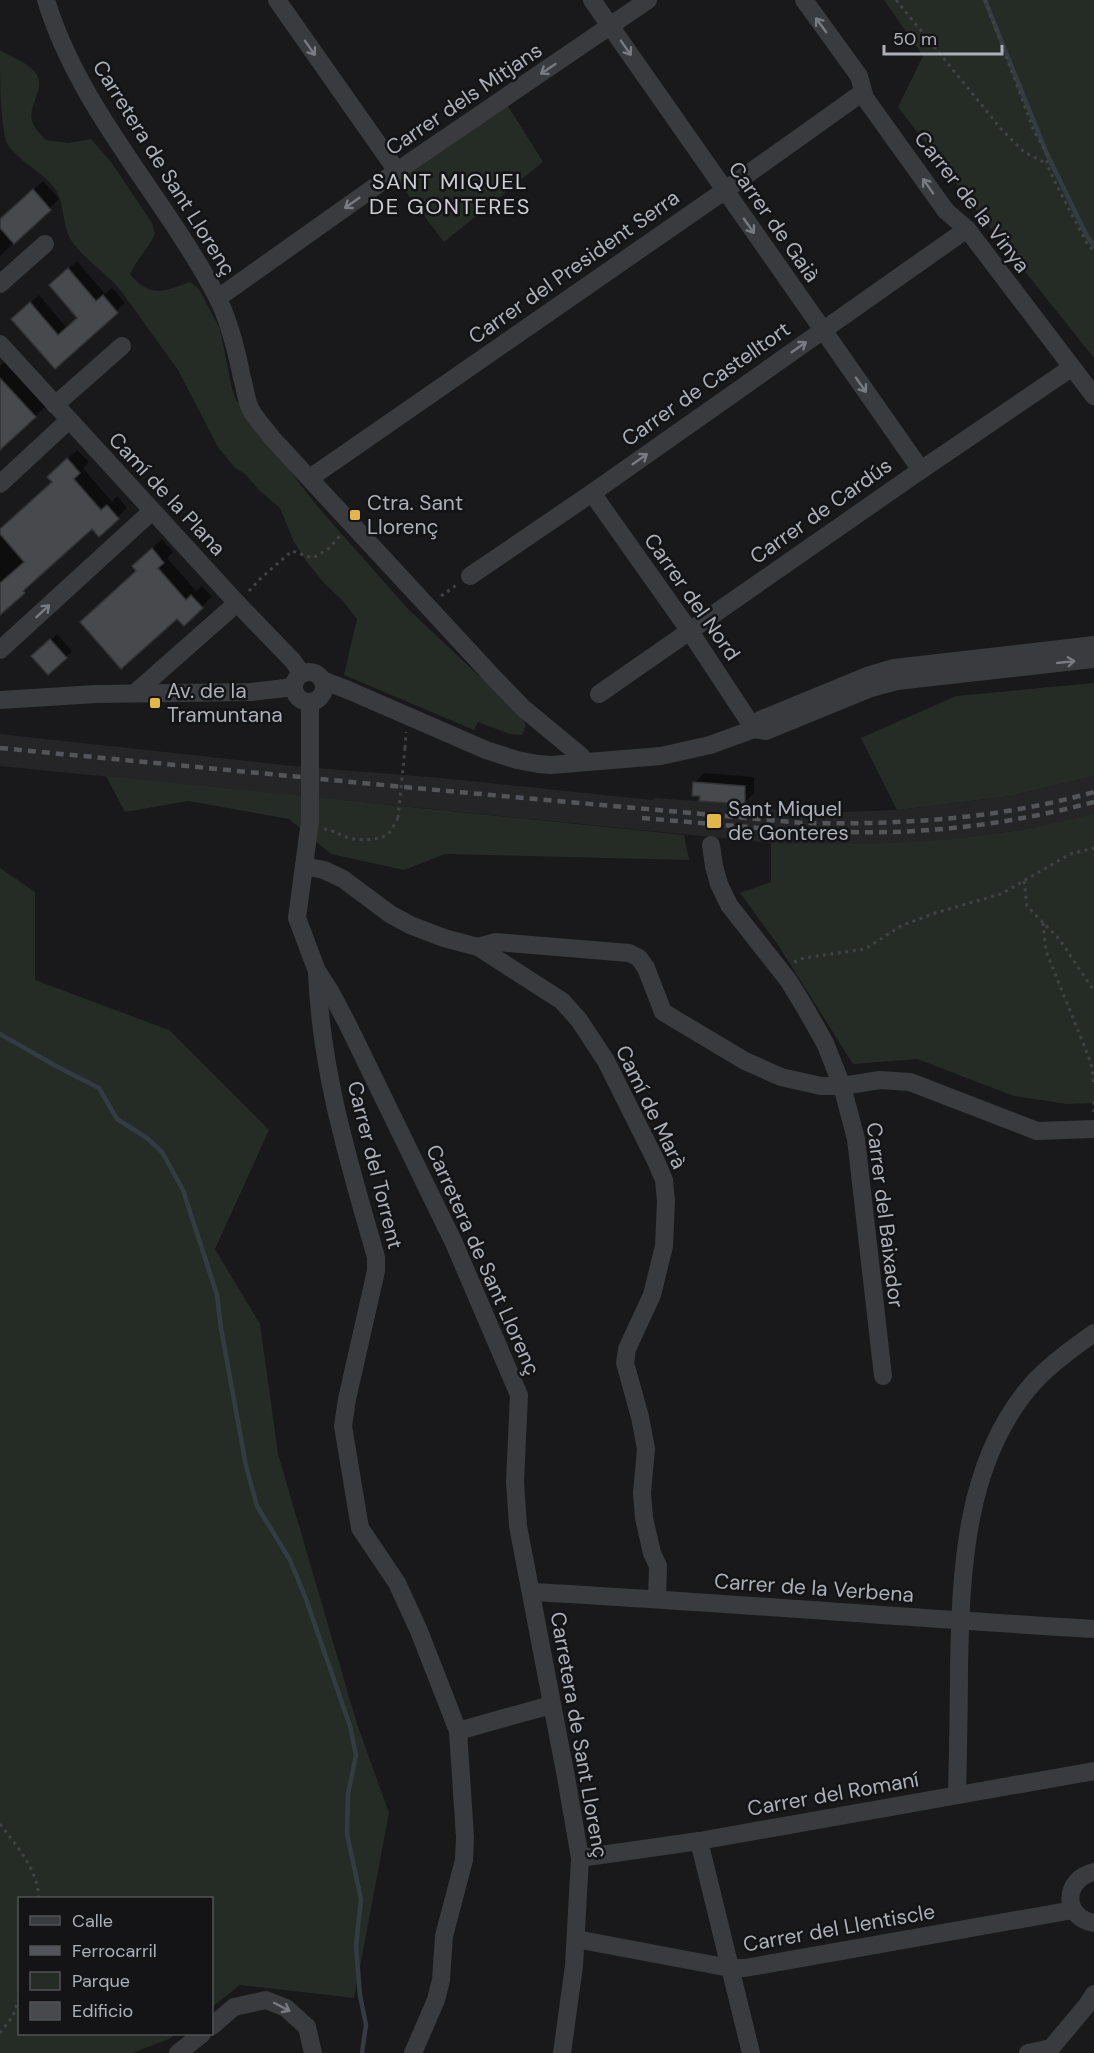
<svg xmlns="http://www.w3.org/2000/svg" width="1094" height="2053" font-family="'DM Sans',sans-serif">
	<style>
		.built { fill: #252527 }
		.green { fill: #252c26 }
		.shadow { fill: #0007 }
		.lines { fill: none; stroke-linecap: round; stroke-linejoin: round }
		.stream { stroke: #333b43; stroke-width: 4.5 }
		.building { fill: #48494d; stroke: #333336; stroke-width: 1.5 }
		.path { stroke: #404246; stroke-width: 3; stroke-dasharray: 3 4.5; stroke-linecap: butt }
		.minor { stroke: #3a3b3f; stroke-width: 18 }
		.rail { stroke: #53555a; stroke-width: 4.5; stroke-dasharray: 8 6; stroke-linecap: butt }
		.path-bridge { stroke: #404246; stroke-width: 3; stroke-dasharray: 3 4.5; stroke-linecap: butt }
		.minor-bridge { stroke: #3a3b3f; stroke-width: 18 }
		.oneway { stroke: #797b82 }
		.poi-dot { fill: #e2b649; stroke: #141416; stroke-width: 2 }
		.labels { text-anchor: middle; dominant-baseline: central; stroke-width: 5; stroke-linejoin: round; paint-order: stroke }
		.street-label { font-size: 21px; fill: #acb0b9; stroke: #141416 }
		.poi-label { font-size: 21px; fill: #acb0b9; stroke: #141416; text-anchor: start }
		.neighbourhood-label { font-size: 22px; letter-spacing: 1.5px; fill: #cdcfd5; stroke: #141416 }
	</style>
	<rect width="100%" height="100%" fill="#19191b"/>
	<polygon class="built" points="0,734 292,766 441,778 653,800 654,798 755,805 755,808 838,812 897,810 1011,796 1094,776 1094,813 1059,823 971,838 902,843 838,845 771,843 0,766"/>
	<g class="green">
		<polygon points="884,0 1094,0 1094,358 988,225 898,107 923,56"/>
		<path d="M0,50C9,56 21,60 30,67C52,85 27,102 32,121C34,128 41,135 46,140L69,143L91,139L111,162L152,223L155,234C148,249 137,259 130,274C150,299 165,291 190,282L199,289L220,329L232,389L236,400L243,409L317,506L408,609L477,674C495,686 515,705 526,725L522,735L510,734L478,722L474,730L344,675L357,619L342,600L323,582L307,562L294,542L280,508L260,491L245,474L234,467L218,447L178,370L122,292C107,273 85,261 71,240C62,225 65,207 57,192C49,177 32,169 20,158C15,153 9,148 6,141C0,118 0,76 0,50Z"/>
		<polygon points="508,106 543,162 444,242 397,180"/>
		<polygon points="1094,683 1094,776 1011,796 897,810 861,738 956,696"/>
		<polygon points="106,776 684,835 689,860 445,854 404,870 331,854 289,819 188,801 125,812"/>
		<path d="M1094,813V1103L1067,1104L1014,1096L917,1059L853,1064L778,945L740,893L771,882V843C880,846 989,843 1094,813Z"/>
		<polygon points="0,868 35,892 35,980 169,1030 269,1130 215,1249 260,1324 278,1454 357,1724 389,1813 354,1998 240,1985 212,2007 212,1898 20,1898 20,2034 176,2034 169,2039 132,2053 0,2053"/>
	</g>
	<g class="shadow">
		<polygon points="43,181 59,199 0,256 0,220"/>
		<polygon points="77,261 105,294 112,288 125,303 55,367 21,311 39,295 67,328 78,318 59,277"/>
		<polygon points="4,362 45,407 0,447 0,366"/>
		<polygon points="77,450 89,462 83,468 112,502 117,496 127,508 99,535 92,527 0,612 0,531 53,482 59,467"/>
		<polygon points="162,539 173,552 167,558 196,591 202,586 212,597 184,624 138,571 143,557"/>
		<polygon points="57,634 72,651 66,657 40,650"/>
		<polygon points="704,773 754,777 754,793 744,803 701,795 695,783"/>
	</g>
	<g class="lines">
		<g class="stream">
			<polyline points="985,0 1047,154 1087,236 1094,246"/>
			<polyline points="0,1034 54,1065 99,1088 117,1119 147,1138 162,1152 183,1190 217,1295 221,1328 246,1466 257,1506 290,1560 306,1599 350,1726 356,1755 348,1794 347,1834 361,1899 356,1946 360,1995 366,2025 362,2053"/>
		</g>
	</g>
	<g class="building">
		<polygon points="33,189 51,210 14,244 0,228 0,219"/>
		<polygon points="68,268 96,301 103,295 118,313 55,369 11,319 30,302 58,335 77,318 49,285"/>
		<polygon points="0,378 36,417 0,450"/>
		<polygon points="67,458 80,473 74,479 101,510 107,505 119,519 99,537 92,529 23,591 25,593 0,615 0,583 24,562 0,534 0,529 52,482 47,477"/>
		<polygon points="152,548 164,563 158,568 186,600 191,595 203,608 184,626 177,619 121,669 80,622 136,571 132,566"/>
		<polygon points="50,639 67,658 48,675 31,656"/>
		<polygon points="693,782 745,786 745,804 699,801 700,796 692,796"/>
	</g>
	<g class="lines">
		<g class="path">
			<polyline points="896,0 1002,130 1024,152 1047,164"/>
			<polyline points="985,0 1034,131 1047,154 1047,164 1056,184 1087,243 1094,252"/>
			<polyline points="249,591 261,578 292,551 313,558 328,549 340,536"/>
			<polyline points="441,596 458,584"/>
			<polyline points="405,748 406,732"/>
			<path d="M324,829C335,831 336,833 346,837C357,841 378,841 388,834C392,830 395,823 398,818"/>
			<polyline points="1024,881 1027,906 1060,940 1094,991"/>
			<polyline points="1043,923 1046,951 1091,1063 1094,1085"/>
			<polyline points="794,962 804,958 865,949 901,926 935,913 1001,894 1070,854 1094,848"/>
			<polyline points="1094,1112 1094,1099"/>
			<path d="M0,1824C17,1847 37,1868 39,1898"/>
			<polyline points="0,2033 13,2016 20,1995"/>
		</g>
		<g class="minor">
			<path d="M46,0C79,109 164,196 216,295C228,317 237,353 242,378C245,387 246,400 250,408C255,419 265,428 272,438L495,679L523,708L581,756L583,762"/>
			<polyline points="277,0 397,171"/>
			<polyline points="592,0 921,470"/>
			<polyline points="804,0 859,76 865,98 946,211 967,229 1094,396"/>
			<polyline points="0,284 45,244"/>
			<polyline points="218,298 397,171 648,0"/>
			<polyline points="0,344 237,603 293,661 302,674"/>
			<polyline points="55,405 122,346"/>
			<polyline points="310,478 724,191 863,92"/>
			<polyline points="0,484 69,420"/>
			<polyline points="592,493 689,630 754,729"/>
			<polyline points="470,576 592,493 967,229"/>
			<polyline points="0,650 152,511"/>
			<circle cx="309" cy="687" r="15"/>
			<polyline points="322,680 348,690 486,750 517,760 538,764 551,765 661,756 710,745 754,729 766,731 871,688 897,681 1094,659"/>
			<polyline points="135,693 237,603"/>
			<polyline points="599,694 921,470 1071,368"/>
			<polyline points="0,700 96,694 251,692 294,687"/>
			<polyline points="310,702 310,737"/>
			<polyline points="760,720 867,676 894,668 1094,645"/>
			<polyline points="310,821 297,918 317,971 330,991 347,1023 454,1243 519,1395 515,1482 518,1526 566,1777 580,1858 574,1966 562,2053"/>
			<polyline points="711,845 714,866 719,884 729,905 788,980 804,1006 825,1043 842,1086 856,1139 883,1376"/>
			<polyline points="304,866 324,870 343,879 390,914 410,925 444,938 478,947 562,1001 579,1020 606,1061 655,1159 664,1180 666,1201 664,1246 652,1295 627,1349 625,1363 640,1417 646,1449 642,1493 644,1518 652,1553 658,1566 657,1599"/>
			<polyline points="478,947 496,942 629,953 639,958 646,968 663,1012 745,1061 781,1077 821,1086 842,1086 880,1080 910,1082 1037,1131 1094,1129"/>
			<path d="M317,973C321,1072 349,1163 376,1257V1271L347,1399L343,1426L360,1528L397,1583L419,1631L458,1731L465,1837L464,1860L444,1936L441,1980L436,2000L413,2053"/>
			<path d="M532,1592C719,1602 906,1618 1094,1629"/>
			<polyline points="458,1731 551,1705"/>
			<path d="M957,1795C958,1752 959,1710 959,1667C961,1569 965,1459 1034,1382C1052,1363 1073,1348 1094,1333"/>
			<polyline points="699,1841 751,2053"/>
			<polyline points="580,1858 699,1841 1094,1771"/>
			<path d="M1094,1872C1063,1879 1062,1917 1094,1923"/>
			<polyline points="576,1939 730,1968 745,1968 1073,1910"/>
			<polyline points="212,2026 234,2007 266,2000 286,2008 307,2027 313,2053"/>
			<polyline points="178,2053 202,2034"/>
			<polyline points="1028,2053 1051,2048 1087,2005 1094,1994"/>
		</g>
		<g class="rail">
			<path d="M0,748L414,788L802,823C901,825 999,819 1094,792"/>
			<polyline points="642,818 759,828"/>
			<path d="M851,832C933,834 1015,823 1094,802"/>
		</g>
		<polyline class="path-bridge" points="398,818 405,748"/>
		<polyline class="minor-bridge" points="310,821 310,737"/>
	</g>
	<defs><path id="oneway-shaft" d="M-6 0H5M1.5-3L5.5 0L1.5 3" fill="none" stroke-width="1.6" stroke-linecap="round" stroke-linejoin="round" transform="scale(1.5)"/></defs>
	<g class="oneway">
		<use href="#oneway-shaft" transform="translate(821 25) rotate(-126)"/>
		<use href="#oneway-shaft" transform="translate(310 48) rotate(55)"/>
		<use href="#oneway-shaft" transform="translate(626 48) rotate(55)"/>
		<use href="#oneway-shaft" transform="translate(548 69) rotate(146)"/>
		<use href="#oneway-shaft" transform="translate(928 186) rotate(-125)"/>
		<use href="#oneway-shaft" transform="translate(352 203) rotate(145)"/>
		<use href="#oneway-shaft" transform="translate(749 226) rotate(55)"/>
		<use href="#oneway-shaft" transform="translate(799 347) rotate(-35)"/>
		<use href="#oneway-shaft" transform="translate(861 385) rotate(55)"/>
		<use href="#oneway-shaft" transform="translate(640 459) rotate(-35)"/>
		<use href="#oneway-shaft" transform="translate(43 611) rotate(-43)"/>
		<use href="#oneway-shaft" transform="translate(1066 662) rotate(-6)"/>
		<use href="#oneway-shaft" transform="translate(282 2007) rotate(28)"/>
	</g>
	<g class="poi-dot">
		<rect x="349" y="509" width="12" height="12" rx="3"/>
		<rect x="149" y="697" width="12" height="12" rx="3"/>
		<rect x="706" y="813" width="16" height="16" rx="3"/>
	</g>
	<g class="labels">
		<g class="street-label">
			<text transform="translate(464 99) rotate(-34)">Carrer dels Mitjans</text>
			<text transform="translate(164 168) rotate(58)">Carretera de Sant Llorenç</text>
			<text transform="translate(972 202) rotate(52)">Carrer de la Vinya</text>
			<text transform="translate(774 222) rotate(55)">Carrer de Gaià</text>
			<text transform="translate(574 267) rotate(-35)">Carrer del President Serra</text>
			<text transform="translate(706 384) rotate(-35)">Carrer de Castelltort</text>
			<text transform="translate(167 494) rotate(47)">Camí de la Plana</text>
			<text transform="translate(821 511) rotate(-35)">Carrer de Cardús</text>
			<text transform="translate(692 597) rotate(55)">Carrer del Nord</text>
			<text transform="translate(651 1107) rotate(64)">Camí de Marà</text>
			<text transform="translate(375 1165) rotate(76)">Carrer del Torrent</text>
			<text transform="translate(885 1215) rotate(83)">Carrer del Baixador</text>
			<text transform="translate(483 1260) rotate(66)">Carretera de Sant Llorenç</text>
			<text transform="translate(814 1588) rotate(4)">Carrer de la Verbena</text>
			<text transform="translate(579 1735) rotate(80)">Carretera de Sant Llorenç</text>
			<text transform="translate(833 1794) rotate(-10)">Carrer del Romaní</text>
			<text transform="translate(839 1928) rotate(-10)">Carrer del Llentiscle</text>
		</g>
		<g class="poi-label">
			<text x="367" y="503">Ctra. Sant<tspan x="367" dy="24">Llorenç</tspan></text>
			<text x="167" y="691">Av. de la<tspan x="167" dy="24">Tramuntana</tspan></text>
			<text x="728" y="809">Sant Miquel<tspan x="728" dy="24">de Gonteres</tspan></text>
		</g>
		<g class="neighbourhood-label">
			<text x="450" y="181">SANT MIQUEL<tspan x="450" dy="25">DE GONTERES</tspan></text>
		</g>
	</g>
	<rect x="18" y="1897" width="195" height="138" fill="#141416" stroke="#515257" stroke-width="1.5"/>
	<rect x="30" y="1916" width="30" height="9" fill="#3a3b3f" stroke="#515257" stroke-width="1.5"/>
	<text x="72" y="1927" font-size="18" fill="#acb0b9">Calle</text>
	<rect x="30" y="1946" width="30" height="9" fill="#53555a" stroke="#515257" stroke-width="1.5"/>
	<text x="72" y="1957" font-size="18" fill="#acb0b9">Ferrocarril</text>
	<rect x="30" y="1972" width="30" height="18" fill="#252c26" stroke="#515257" stroke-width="1.5"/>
	<text x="72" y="1987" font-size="18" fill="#acb0b9">Parque</text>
	<rect x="30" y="2002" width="30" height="18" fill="#48494d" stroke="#515257" stroke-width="1.5"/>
	<text x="72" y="2017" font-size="18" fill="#acb0b9">Edificio</text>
	<path d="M884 45v9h118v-9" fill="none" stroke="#acb0b9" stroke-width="3"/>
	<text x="893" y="45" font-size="18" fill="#acb0b9" stroke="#141416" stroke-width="4.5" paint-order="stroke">50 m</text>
</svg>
